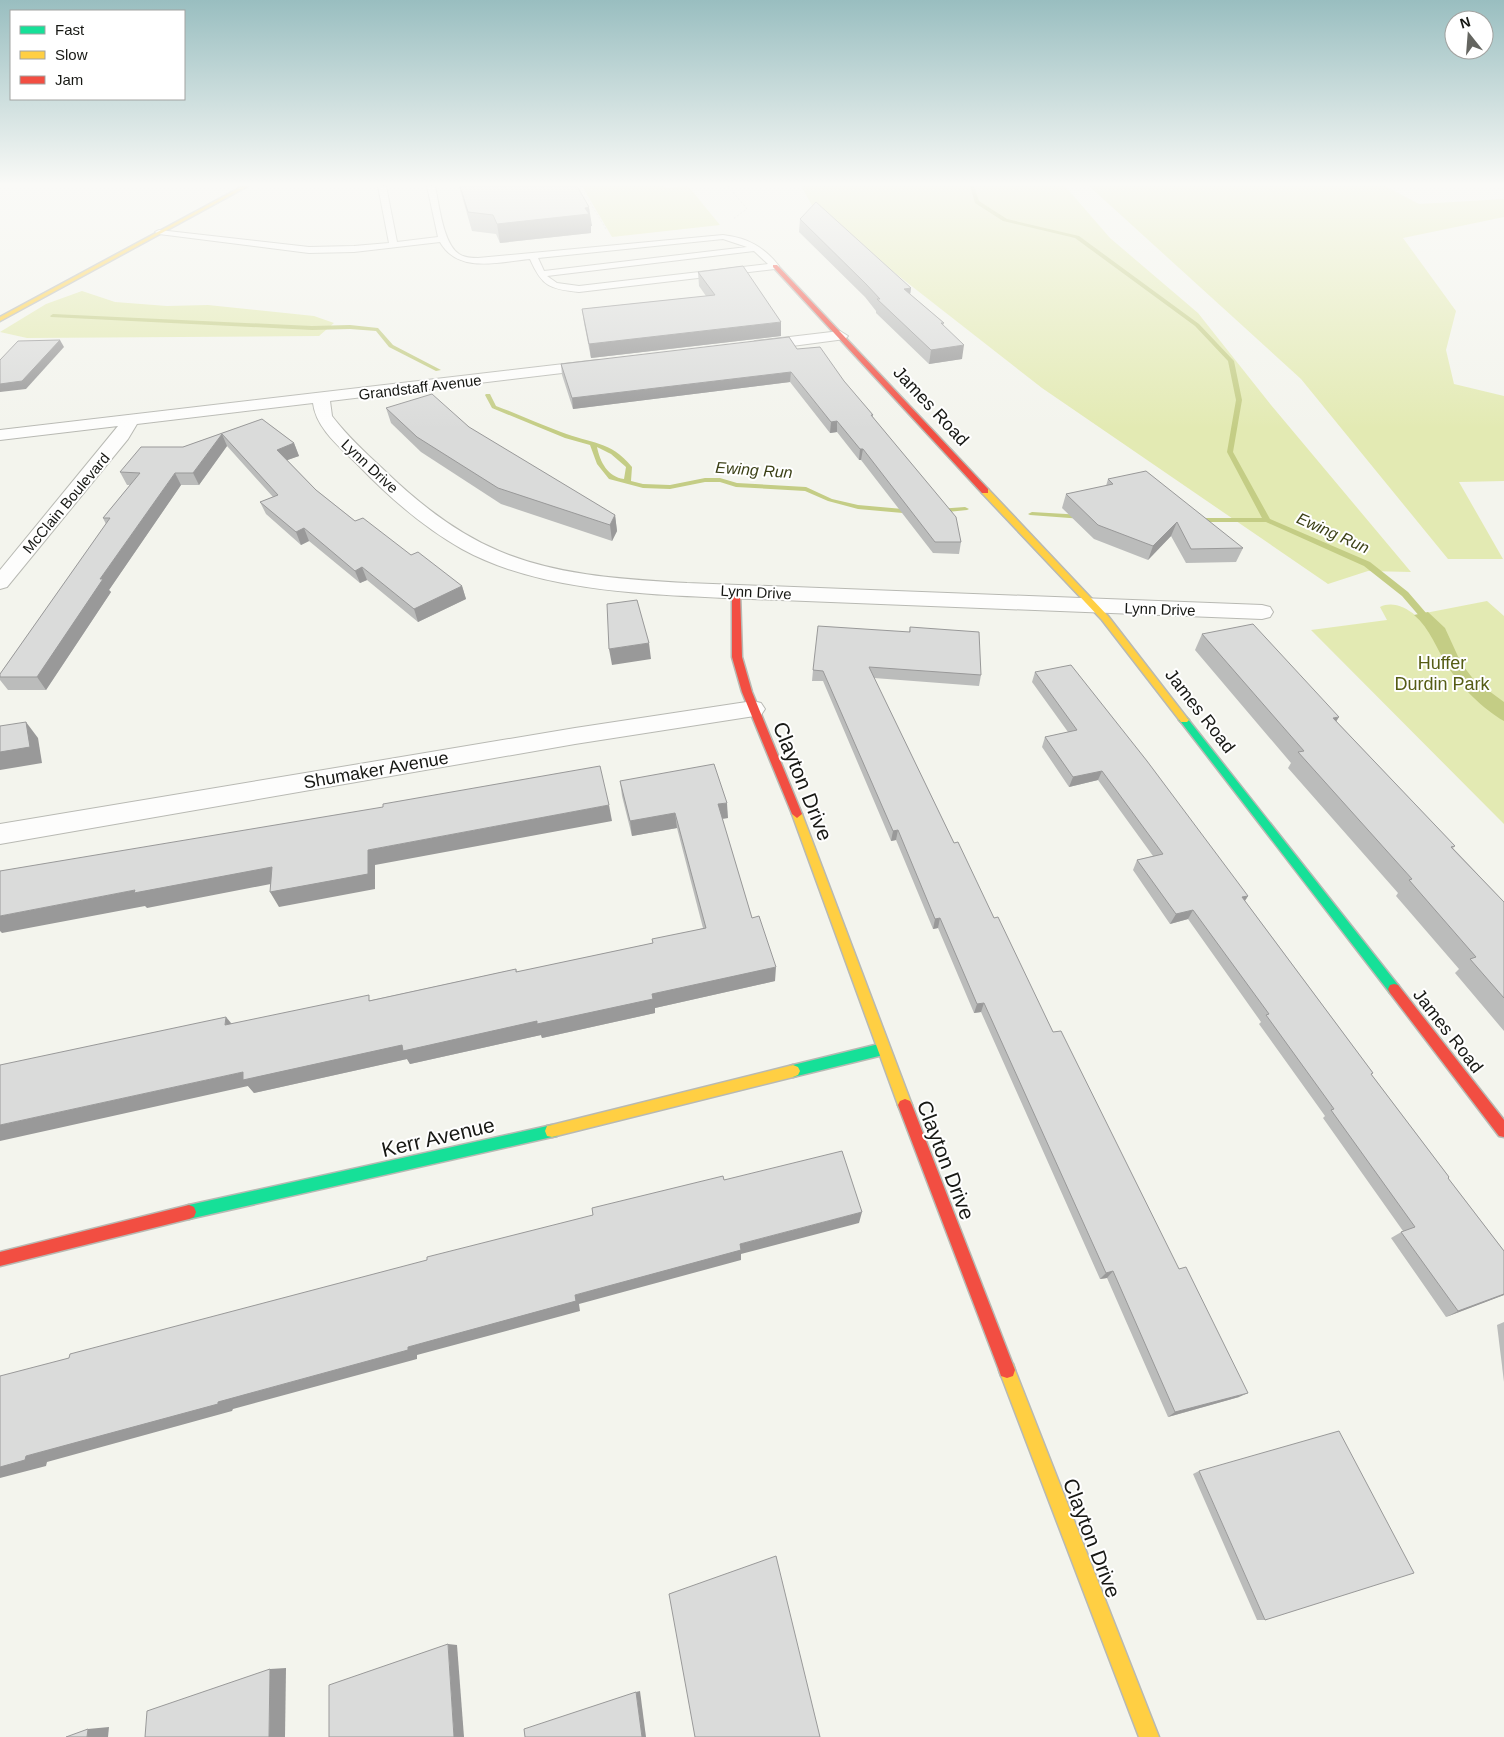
<svg xmlns="http://www.w3.org/2000/svg" width="1504" height="1737" font-family="Arial,sans-serif">
	<style>
		.green { fill: #e3eab3 }
		.water { fill: #c4cd85 }
		.lines { fill: none; stroke-linecap: round; stroke-linejoin: round }
		.stream { fill: #c4cd85; fill-rule: evenodd }
		.lane-casing { stroke: #b8b9b3; stroke-width: 2 }
		.street-casing { stroke: #b8b9b3; stroke-width: 2 }
		.fast-casing { stroke: #b8b9b3; stroke-width: 3 }
		.slow-casing { stroke: #b8b9b3; stroke-width: 3 }
		.jam-casing { stroke: #b8b9b3; stroke-width: 3 }
		.path { stroke: #dcdcd9; stroke-width: 1; stroke-dasharray: 2 2; stroke-linecap: butt }
		.lane { fill: #fdfdfc; fill-rule: evenodd }
		.street { fill: #fdfdfc; fill-rule: evenodd }
		.fast { fill: #16e098; fill-rule: evenodd }
		.slow { fill: #ffcf43; fill-rule: evenodd }
		.jam { fill: #f24e42; fill-rule: evenodd }
		.wall { fill: #bbbcbb }
		.shaded-wall { fill: #999 }
		.building { fill: #dadbda; stroke: #999 }
		.labels { text-anchor: middle; dominant-baseline: central; stroke-width: 4; stroke-linejoin: round; paint-order: stroke }
		.far-street-label { font-size: 15px; fill: #171814; stroke: #fff }
		.far-water-label { font-size: 16px; font-style: italic; fill: #3c4117; stroke: #fff }
		.street-label { font-size: 18px; fill: #171814; stroke: #fff }
		.park-label { font-size: 18px; fill: #555c14; stroke: #fff }
		.near-street-label { font-size: 21px; fill: #171814; stroke: #fff }
	</style>
	<rect width="100%" height="100%" fill="#f3f4ed"/>
	<g class="green">
		<polygon points="582,186 664,186 666,188 688,186 720,225 612,237"/>
		<polygon points="801,186 1065,186 1110,238 1198,313 1271,405 1411,572 1368,571 1328,584 1042,388 854,241 818,216"/>
		<polygon points="1089,186 1385,186 1419,204 1504,199 1504,217 1403,238 1456,311 1446,350 1454,384 1504,396 1504,481 1459,482 1503,559 1448,559 1301,379"/>
		<polygon points="82,291 115,302 167,306 208,305 314,316 334,323 319,336 27,338 0,332 46,304"/>
		<path d="M1487,601L1504,616V824L1311,630L1387,620L1380,607C1392,601 1405,607 1415,615Z"/>
	</g>
	<path class="water" d="M1428,612L1445,628L1461,663L1474,680L1504,702V721C1483,709 1461,687 1448,667C1437,650 1430,628 1414,615Z"/>
	<g class="lines">
		<g class="stream">
			<polygon points="970,186 974,186 979,201 1007,219 1079,236 1199,324 1234,361 1242,400 1233,452 1270,519 1370,562 1408,592 1433,621 1433,625 1427,625 1402,596 1364,566 1266,522 1192,522 1191,520 1195,518 1262,518 1227,452 1236,400 1228,361 1195,326 1075,238 1003,221 975,203"/>
			<polygon points="53,314 312,326 350,325 378,328 393,345 441,370 436,371 389,347 376,331 350,329 312,330 51,317 50,316"/>
			<path d="M486,394H490L496,406C518,414 539,424 561,432C591,444 610,440 632,467L631,481L643,484L670,485L705,478H720L737,483L806,487L832,499L858,505L914,510L918,512L914,514L858,509L828,501L805,491L736,487L720,482H705L670,489L643,488L609,479L597,464L590,445L565,438L492,408L485,395ZM597,447L611,454L626,467L624,479C608,477 600,462 597,447Z"/>
			<polygon points="965,507 969,509 967,510 938,513 934,511 938,509"/>
			<polygon points="1032,512 1083,515 1087,517 1083,519 1030,515 1028,514"/>
		</g>
		<g class="lane-casing">
			<path id="lane" d="M378,186H386L397,242L438,237L427,186H435C439,204 443,244 459,254C465,258 472,258 478,258L723,235C748,238 764,247 779,266L775,269L579,292C549,289 542,286 530,259C499,262 458,274 440,242L354,252L309,253L159,234L155,232L159,230L309,247L354,246L389,243ZM723,239L747,247L544,271L538,258ZM754,251L768,264L579,286L557,283L547,276Z"/>
		</g>
		<g class="street-casing">
			<g id="street">
				<polygon points="840,331 848,336 845,339 755,351 747,346 755,341"/>
				<path d="M598,360L604,362L606,365L604,368L330,401L332,416C347,436 366,453 384,470C418,503 456,533 499,551C558,576 624,579 687,583L1262,605L1270,607L1273,612L1270,617L1262,619L727,598C642,594 538,591 462,549C423,527 389,497 359,466C341,448 316,429 313,403L137,424L128,439L7,587L0,589V570L118,426L0,440V430Z"/>
				<polygon points="753,701 761,703 765,709 761,715 575,744 0,844 0,824 575,728"/>
			</g>
		</g>
		<g class="fast-casing">
			<g id="fast">
				<polygon points="1184,717 1187,718 1398,985 1400,989 1398,993 1394,994 1390,993 1181,722 1179,720 1181,718"/>
				<polygon points="883,1043 888,1045 889,1049 888,1053 883,1055 793,1077 788,1075 786,1071 788,1067 793,1065"/>
				<polygon points="552,1125 557,1126 559,1131 557,1136 552,1137 189,1219 184,1217 182,1212 184,1207 189,1205"/>
			</g>
		</g>
		<g class="slow-casing">
			<g id="slow">
				<polygon points="243,186 248,186 0,321 0,317"/>
				<polygon points="982,489 988,489 1108,616 1187,718 1189,720 1187,722 1181,722 1102,620 982,493"/>
				<polygon points="797,810 802,814 912,1105 910,1109 905,1111 900,1109 898,1105 792,814"/>
				<polygon points="793,1065 798,1067 800,1071 798,1075 793,1077 552,1137 547,1136 545,1131 547,1126 552,1125"/>
				<polygon points="1007,1362 1013,1364 1015,1370 1159,1737 1139,1737 999,1370 1001,1364"/>
			</g>
		</g>
		<g class="jam-casing">
			<g id="jam">
				<polygon points="773,265 777,265 988,489 988,493 982,493 773,267"/>
				<polygon points="736,588 740,591 742,657 752,692 802,814 797,818 792,814 742,692 732,657 732,591"/>
				<polygon points="1394,984 1398,985 1504,1120 1504,1137 1499,1136 1390,993 1388,989 1390,985"/>
				<polygon points="905,1099 910,1101 912,1105 1015,1370 1013,1376 1007,1378 1001,1376 999,1370 898,1105 900,1101"/>
				<polygon points="189,1205 194,1207 196,1212 194,1217 189,1219 0,1266 0,1252"/>
			</g>
		</g>
		<g class="path">
			<polyline points="580,186 606,229"/>
			<polyline points="728,186 747,209 733,219"/>
		</g>
		<use href="#lane" class="lane"/>
		<use href="#street" class="street"/>
		<use href="#fast" class="fast"/>
		<use href="#slow" class="slow"/>
		<use href="#jam" class="jam"/>
	</g>
	<g class="wall">
		<polygon points="459,186 577,186 592,226 591,226 591,233 500,243 496,234 472,231"/>
		<polygon points="800,219 911,288 910,294 944,323 943,325 962,359 929,364 876,313 876,311 865,297 799,232"/>
		<polygon points="698,272 781,336 591,358 584,323 582,309 706,296 699,286"/>
		<polygon points="797,349 844,381 873,415 873,417 961,542 959,554 933,553 861,460 859,460 837,432 830,433 790,382 573,409 562,375 561,364"/>
		<polygon points="386,408 615,515 617,531 612,541 501,504 421,452 391,423"/>
		<polygon points="262,419 294,443 299,456 287,460 316,490 355,521 462,586 466,599 418,622 367,580 360,583 309,541 301,545 266,514 260,502 273,497 227,446 199,485 181,485 109,590 111,592 46,690 8,690 0,680 0,674 106,524 103,518 130,485 127,485 120,472 183,447"/>
		<polygon points="1108,479 1243,548 1236,562 1186,563 1171,536 1148,560 1094,539 1062,508 1066,494 1106,486"/>
		<polygon points="910,627 981,675 979,686 874,678 954,843 994,918 1053,1032 1239,1397 1168,1417 1107,1278 1100,1279 981,1012 974,1013 938,928 933,929 896,840 891,841 823,681 812,681 813,670 909,632"/>
		<polygon points="1202,634 1336,721 1455,846 1453,848 1504,902 1504,1031 1455,973 1459,969 1396,896 1398,893 1288,768 1291,763 1195,650"/>
		<polygon points="1035,672 1248,896 1245,901 1373,1073 1371,1074 1449,1177 1448,1178 1504,1251 1504,1295 1446,1317 1391,1238 1403,1231 1323,1118 1325,1116 1259,1024 1261,1022 1188,919 1170,924 1133,870 1137,860 1153,856 1098,780 1069,787 1042,747 1045,737 1068,732 1032,682"/>
		<polygon points="620,781 728,818 722,819 752,918 775,981 655,1008 655,1013 542,1038 541,1035 410,1064 407,1059 254,1093 248,1086 226,1017 232,1024 372,1000 516,969 517,972 653,943 703,928 677,828 632,836 622,796"/>
		<polygon points="1504,1322 1504,1382 1497,1325"/>
		<polygon points="1199,1471 1265,1620 1257,1620 1193,1474"/>
	</g>
	<g class="shaded-wall">
		<polygon points="589,207 592,226 591,226 591,233 500,243 497,224"/>
		<polygon points="911,288 909,302 904,289"/>
		<polygon points="781,322 781,336 591,358 589,344"/>
		<polygon points="60,340 64,347 26,389 0,392 0,384"/>
		<polygon points="964,345 962,359 929,364 931,350"/>
		<polygon points="791,372 790,382 573,409 572,398"/>
		<polygon points="837,421 837,432 830,433 831,422"/>
		<polygon points="222,434 227,446 199,485 193,473"/>
		<polygon points="294,443 299,456 282,462 277,450"/>
		<polygon points="860,449 863,449 861,460 859,460"/>
		<polygon points="175,473 181,485 109,590 111,592 46,690 37,677 100,579"/>
		<polygon points="615,515 617,531 612,541 610,525"/>
		<polygon points="1177,522 1171,536 1148,560 1153,546"/>
		<polygon points="304,528 309,541 301,545 296,532"/>
		<polygon points="362,567 367,580 360,583 355,571"/>
		<polygon points="462,586 466,599 418,622 414,609"/>
		<polygon points="649,643 651,659 612,665 609,649"/>
		<polygon points="1339,717 1329,733 1333,718"/>
		<polygon points="26,722 38,738 42,763 0,770 0,752"/>
		<polygon points="1102,771 1098,780 1069,787 1073,777"/>
		<polygon points="727,803 728,818 719,819 718,804"/>
		<polygon points="609,805 612,821 375,865 375,889 279,907 270,892 368,850"/>
		<polygon points="675,813 677,828 632,836 630,821"/>
		<polygon points="898,830 896,840 891,841 893,831"/>
		<polygon points="272,867 281,882 147,908 145,906 2,933 0,931 0,916 135,890"/>
		<polygon points="1248,896 1242,905 1242,897"/>
		<polygon points="1193,910 1188,919 1170,924 1176,914"/>
		<polygon points="940,918 938,928 933,929 935,919"/>
		<polygon points="776,967 775,981 655,1008 655,1013 542,1038 541,1035 410,1064 407,1059 254,1093 248,1086 0,1141 0,1125 243,1072 402,1045 652,994"/>
		<polygon points="984,1003 981,1012 974,1013 977,1004"/>
		<polygon points="226,1017 237,1031 225,1025"/>
		<polygon points="862,1212 859,1223 741,1254 741,1260 579,1304 580,1311 417,1355 417,1359 233,1409 232,1411 47,1462 46,1466 0,1478 0,1467 26,1456 408,1347 740,1244"/>
		<polygon points="1113,1271 1107,1278 1100,1279 1106,1273"/>
		<polygon points="1504,1294 1504,1295 1446,1317 1458,1311"/>
		<polygon points="1248,1393 1239,1397 1168,1417 1175,1412"/>
		<polygon points="448,1644 457,1645 464,1737 454,1737"/>
		<polygon points="286,1668 285,1737 269,1737 270,1669"/>
		<polygon points="640,1691 646,1737 642,1737 636,1692"/>
		<polygon points="109,1727 108,1737 87,1737 88,1729"/>
	</g>
	<g class="building">
		<polygon points="460,186 577,186 589,207 585,208 589,214 497,224 493,215 468,212"/>
		<polygon points="816,202 911,288 904,289 944,323 941,323 964,345 931,350 877,299 880,299 866,284 800,219"/>
		<polygon points="743,266 781,322 589,344 582,309 715,295 698,272"/>
		<polygon points="789,337 797,349 820,347 844,381 873,415 871,415 956,517 961,542 935,542 863,449 860,449 837,421 831,422 791,372 572,398 561,364"/>
		<polygon points="60,340 22,381 0,384 0,360 18,341"/>
		<polygon points="432,394 469,427 615,515 610,525 498,488 417,437 386,408"/>
		<polygon points="262,419 294,443 277,450 316,490 355,521 363,518 411,555 418,552 462,586 414,609 362,567 355,571 304,528 296,532 260,502 278,495 222,434 193,473 175,473 100,579 103,579 37,677 0,677 0,674 110,518 103,518 140,473 120,472 141,447 183,447"/>
		<polygon points="1146,471 1243,548 1191,549 1177,522 1153,546 1098,525 1066,494 1113,484 1108,479"/>
		<polygon points="637,600 649,643 609,649 607,604"/>
		<polygon points="1253,624 1339,717 1333,718 1455,846 1451,847 1504,902 1504,998 1470,959 1476,957 1409,880 1412,879 1298,752 1304,751 1202,634"/>
		<polygon points="818,626 910,632 910,627 979,632 981,675 869,667 954,843 958,842 994,918 998,917 1053,1032 1061,1031 1179,1269 1186,1267 1248,1393 1175,1412 1113,1271 1106,1273 984,1003 977,1004 940,918 935,919 898,830 893,831 823,671 813,670"/>
		<polygon points="1071,665 1147,761 1248,896 1242,897 1373,1073 1371,1074 1449,1177 1448,1178 1504,1251 1504,1294 1458,1311 1401,1232 1415,1227 1331,1110 1334,1109 1266,1015 1269,1014 1193,910 1176,914 1137,860 1163,854 1102,771 1073,777 1045,737 1077,730 1035,672"/>
		<polygon points="26,722 30,747 0,752 0,726"/>
		<polygon points="714,764 727,803 718,804 752,918 759,916 776,967 652,994 653,999 537,1024 537,1021 403,1051 402,1045 243,1080 243,1072 0,1125 0,1065 226,1017 225,1025 369,995 369,1001 516,969 516,972 653,943 652,939 706,928 675,813 630,821 620,781"/>
		<polygon points="600,766 609,805 368,850 368,874 270,892 272,867 134,893 135,890 0,916 0,871 383,807 383,804"/>
		<polygon points="842,1151 862,1212 740,1244 741,1250 575,1295 576,1301 408,1347 408,1350 218,1402 218,1404 26,1456 25,1460 0,1467 0,1376 69,1358 70,1354 427,1260 427,1257 593,1215 592,1208 723,1176 724,1180"/>
		<polygon points="1339,1431 1414,1573 1265,1620 1199,1471"/>
		<polygon points="776,1556 820,1737 695,1737 669,1594"/>
		<polygon points="448,1644 454,1737 329,1737 329,1685"/>
		<polygon points="270,1669 269,1737 145,1737 147,1711"/>
		<polygon points="636,1692 642,1737 525,1737 524,1729"/>
		<polygon points="88,1729 87,1737 66,1737"/>
	</g>
	<linearGradient id="sky" x2="0" y2="1"><stop stop-color="#99bec0"/><stop offset="0.43" stop-color="#fafaf7"/><stop offset="1" stop-color="#fafaf7" stop-opacity="0"/></linearGradient>
	<rect width="1504" height="429" fill="url(#sky)"/>
	<g class="labels">
		<g class="far-street-label">
			<text transform="translate(420 387) rotate(-7)">Grandstaff Avenue</text>
			<text transform="translate(370 466) rotate(43)">Lynn Drive</text>
			<text transform="translate(66 503) rotate(-50)">McClain Boulevard</text>
			<text transform="translate(756 592) rotate(3)">Lynn Drive</text>
			<text transform="translate(1160 609) rotate(2)">Lynn Drive</text>
		</g>
		<g class="far-water-label">
			<text transform="translate(754 470) rotate(4)">Ewing Run</text>
			<text transform="translate(1333 533) rotate(24)">Ewing Run</text>
		</g>
		<g class="street-label">
			<text transform="translate(931 406) rotate(47)">James Road</text>
			<text transform="translate(1200 711) rotate(52)">James Road</text>
			<text transform="translate(376 770) rotate(-10)">Shumaker Avenue</text>
			<text transform="translate(1448 1031) rotate(52)">James Road</text>
		</g>
		<g class="park-label">
			<text x="1442" y="663">Huffer<tspan x="1442" dy="21">Durdin Park</tspan></text>
		</g>
		<g class="near-street-label">
			<text transform="translate(803 781) rotate(68)">Clayton Drive</text>
			<text transform="translate(438 1137) rotate(-13)">Kerr Avenue</text>
			<text transform="translate(946 1160) rotate(69)">Clayton Drive</text>
			<text transform="translate(1092 1538) rotate(69)">Clayton Drive</text>
		</g>
	</g>
	<rect x="10" y="10" width="175" height="90" fill="#ffffff" stroke="#a2a3a1"/>
	<rect x="20" y="26" width="25" height="8" fill="#16e098" stroke="#a2a3a1"/>
	<text x="55" y="35" font-size="15" fill="#171814">Fast</text>
	<rect x="20" y="51" width="25" height="8" fill="#ffcf43" stroke="#a2a3a1"/>
	<text x="55" y="60" font-size="15" fill="#171814">Slow</text>
	<rect x="20" y="76" width="25" height="8" fill="#f24e42" stroke="#a2a3a1"/>
	<text x="55" y="85" font-size="15" fill="#171814">Jam</text>
	<g transform="translate(1469 35) rotate(343)"><circle r="24" fill="#ffffff" stroke="#a2a3a1"/>
	<path d="M0-4L9 19L0 12L-9 19Z" fill="#646560"/>
	<text y="-8" font-size="14" font-weight="bold" text-anchor="middle" fill="#171814">N</text>
	</g>
</svg>
